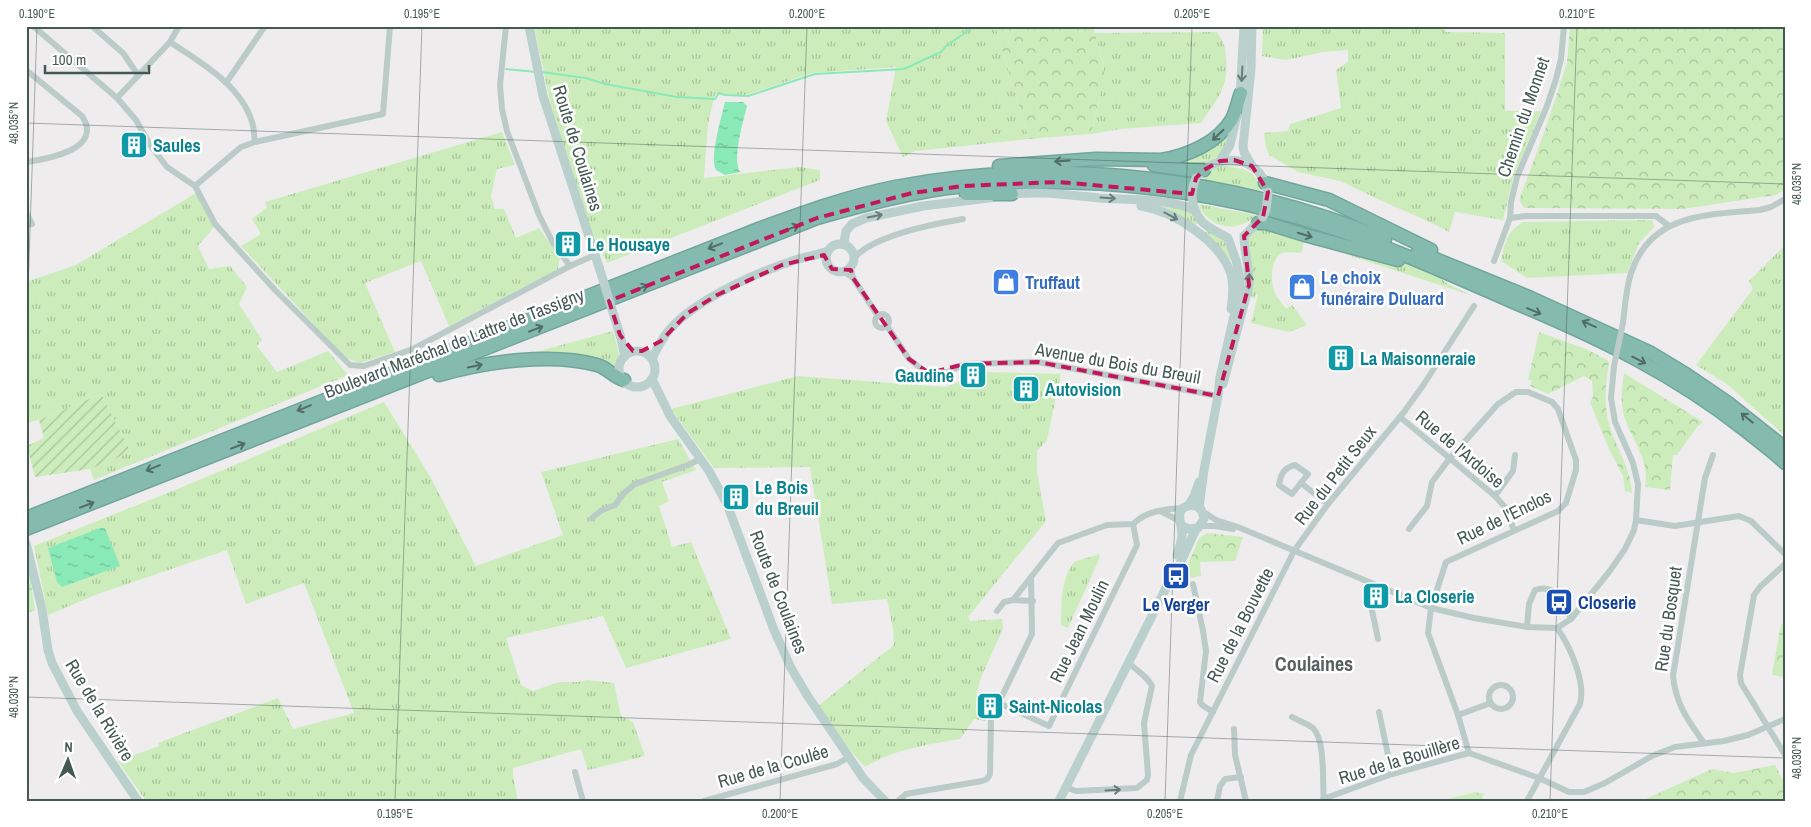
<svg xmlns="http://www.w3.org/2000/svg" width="1811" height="827" font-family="'Archivo Narrow',sans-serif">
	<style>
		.grass { fill: url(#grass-tufts) }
		.forest { fill: url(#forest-crowns) }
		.garden { fill: url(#garden-furrows) }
		.water { fill: url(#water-ripples) }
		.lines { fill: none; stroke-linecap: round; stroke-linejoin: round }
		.stream { stroke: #89e9b7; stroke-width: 2 }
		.highway-casing { stroke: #70a69b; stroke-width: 15 }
		.street { stroke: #bbcbc7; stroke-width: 6 }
		.secondary { stroke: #bad0cc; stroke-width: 9 }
		.highway { stroke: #85baaf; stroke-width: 12 }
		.street-bridge { stroke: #bbcbc7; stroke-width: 6 }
		.secondary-bridge { stroke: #bad0cc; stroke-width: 9 }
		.oneway { stroke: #687d78 }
		.oneway2 { stroke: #526c66 }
		.oneway3 { stroke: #687b76 }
		.marked { fill: none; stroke: #c2185b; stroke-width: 4; stroke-dasharray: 10 6; stroke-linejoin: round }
		.ticks { fill: none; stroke: #455954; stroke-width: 1; stroke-opacity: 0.45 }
		.labels { text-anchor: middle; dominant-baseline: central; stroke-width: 5; stroke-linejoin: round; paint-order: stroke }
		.street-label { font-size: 18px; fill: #455954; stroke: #fff }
		.culture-label { font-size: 18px; font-weight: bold; fill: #0d838f; stroke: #fff; text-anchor: start }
		.shop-label { font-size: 18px; font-weight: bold; fill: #366cbe; stroke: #fff; text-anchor: start }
		.transit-label { font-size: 18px; font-weight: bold; fill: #164399; stroke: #fff; text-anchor: start }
		.quarter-label { font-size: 20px; font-weight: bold; fill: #596160; stroke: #fff }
		.neatline { fill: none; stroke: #455954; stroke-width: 2 }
		.ticks-label { font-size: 12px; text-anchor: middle; fill: #455954 }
	</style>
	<defs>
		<pattern id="grass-tufts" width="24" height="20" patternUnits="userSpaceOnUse" patternTransform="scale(1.25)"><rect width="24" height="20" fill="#ccedbb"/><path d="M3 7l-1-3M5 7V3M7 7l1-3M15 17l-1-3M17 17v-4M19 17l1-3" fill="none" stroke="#a7c39b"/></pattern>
		<pattern id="forest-crowns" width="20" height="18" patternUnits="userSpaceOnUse" patternTransform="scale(1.25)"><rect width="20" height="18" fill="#ccedbb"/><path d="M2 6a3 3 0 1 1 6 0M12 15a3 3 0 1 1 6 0" fill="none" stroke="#a7c39b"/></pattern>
		<pattern id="garden-furrows" width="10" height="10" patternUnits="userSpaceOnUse" patternTransform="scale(1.25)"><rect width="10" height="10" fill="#ccedbb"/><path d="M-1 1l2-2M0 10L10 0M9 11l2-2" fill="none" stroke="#a7c39b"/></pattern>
		<pattern id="water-ripples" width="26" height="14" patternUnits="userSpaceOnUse" patternTransform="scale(1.25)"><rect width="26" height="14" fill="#89e9b7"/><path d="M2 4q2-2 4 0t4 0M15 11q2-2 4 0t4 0" fill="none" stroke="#72c097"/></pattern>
	</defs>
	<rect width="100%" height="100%" fill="#efecee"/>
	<g class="grass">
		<polygon points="534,26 995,26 1029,139 915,151 903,157 886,121 896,67 812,73 746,95 715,94 708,124 704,178 799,167 820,170 820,180 607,263 589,225 550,102"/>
		<polygon points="1263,26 1443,26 1446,32 1505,33 1505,111 1541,111 1513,178 1503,220 1455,212 1449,232 1432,223 1382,201 1340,181 1298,172 1269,155 1266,148 1264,133 1288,131 1290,124 1341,108 1336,70 1348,62 1348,50 1323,52 1286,60 1262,56"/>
		<path d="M1217,32C1224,42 1225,45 1226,58C1229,88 1217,99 1201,123L1120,129L1091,134L1104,78V69L1095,33Z"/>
		<polygon points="502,132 515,165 497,169 491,196 495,209 504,209 516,238 539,228 560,258 558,269 449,326 421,261 365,283 395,352 360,363 344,357 241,246 261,234 252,219 267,207 265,202"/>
		<polygon points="1225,136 1228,140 1222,154 1202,165 1191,167 1178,162"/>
		<path d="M1222,165C1241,169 1257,168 1261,191L1203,179L1210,171Z"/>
		<polygon points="196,193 214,227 198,246 209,269 230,266 247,287 239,304 262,340 257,346 277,372 328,351 348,375 94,480 90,469 131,452 101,394 39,420 26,423 26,282 76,265"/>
		<path d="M1198,204L1256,215C1237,234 1209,229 1198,204Z"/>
		<polygon points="1164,206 1195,210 1197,224 1195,226 1162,208"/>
		<path d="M1648,220L1653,221L1654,227L1639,243L1627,273L1527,278L1501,261C1505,242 1506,233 1523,222Z"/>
		<path d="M1258,223L1305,235L1302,251L1300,253C1294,253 1286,251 1280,254C1271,260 1270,283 1275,293C1277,298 1283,304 1286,309L1292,305L1307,325L1289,332L1251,323L1258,294H1256L1255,299L1248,295L1245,253L1249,230Z"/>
		<polygon points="1209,230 1222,234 1232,260 1228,260 1205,233"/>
		<polygon points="1315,238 1398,260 1432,273 1450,285 1473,296 1333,250 1312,245"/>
		<polygon points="1785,245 1785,436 1727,384 1696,365 1753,289 1749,281"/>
		<polygon points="613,331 620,357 617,371 611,368 510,359"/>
		<path d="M985,372L1061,374L1047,440L1037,451V472L1046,521L968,617L970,621L1002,619L1003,629L982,675L976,695L986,702V707L989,709L986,721L974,719L960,739C927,745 894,749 865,767L850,750L818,706L894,645L893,629L887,599L832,604L810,467L714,468L671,409L798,376L945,387Z"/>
		<polygon points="384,402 431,478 476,566 563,535 541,472 678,439 696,470 662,482 669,501 659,506 672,547 691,542 731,639 626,668 603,616 506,638 521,685 533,691 559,682 578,682 588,680 614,683 621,716 633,722 645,756 588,770 581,749 513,768 513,775 518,801 146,801 118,761 159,746 158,743 278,698 293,729 354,713 304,583 246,604 227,550 95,595 48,615 34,546 175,490"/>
		<path d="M1099,554L1100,557L1068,628L1061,625C1062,601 1060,582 1074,562Z"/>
	</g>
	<g class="forest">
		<polygon points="995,26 1093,26 1104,69 1104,78 1091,134 1029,139"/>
		<polygon points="1570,26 1785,26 1785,189 1776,195 1682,209 1524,208 1519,200 1545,130 1567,63"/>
		<path d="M1539,332L1586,349L1609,361C1606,384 1603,405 1610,427C1617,449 1631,469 1632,493L1625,491L1623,476L1609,449L1590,402L1593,397L1592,381L1584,376L1548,394L1530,386L1532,380H1528Z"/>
		<path d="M1624,373L1703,422L1697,427L1677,455H1673L1670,490L1645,487C1651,462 1631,439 1624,416C1620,401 1622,387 1624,373Z"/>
		<polygon points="1207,533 1243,537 1235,561 1200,562 1201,576 1182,579 1199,538"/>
		<polygon points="28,562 35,610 26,613 26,563"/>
		<polygon points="1781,624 1785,625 1785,677 1772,675"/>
		<polygon points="1775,765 1785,784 1785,801 1641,801 1712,769 1734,773"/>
		<polygon points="1475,792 1484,794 1481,801 1440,801"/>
	</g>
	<polygon class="garden" points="101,394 131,452 90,469 35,477 27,446 44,438 39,420"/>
	<g class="water">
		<path d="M725,102H743L747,106C743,122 732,158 740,172L725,175L716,170C709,157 722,116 725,102Z"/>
		<polygon points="100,528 105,528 120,566 62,587 57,582 48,548"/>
	</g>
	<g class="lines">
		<g class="stream">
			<polyline points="506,69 536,72"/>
			<polyline points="541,72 586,78 605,84 677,97 715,99 719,93 725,95 748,96 815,74 904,69 941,52 946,46 975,26"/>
		</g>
		<g class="highway-casing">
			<g id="highway">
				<polyline points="1154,165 1188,170 1204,170"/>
				<path d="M999,166L1096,159L1161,160C1187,156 1218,143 1232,119C1236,111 1238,101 1241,93"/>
				<polyline points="1265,183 1329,200 1431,250"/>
				<polyline points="966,194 1012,194"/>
				<polyline points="1258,223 1266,223 1305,235 1398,260"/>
				<polyline points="1418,252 1531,298 1649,352 1687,375 1728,403 1785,448"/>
				<path d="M439,375C485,362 551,352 597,365C608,368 613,377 624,380"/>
				<path d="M26,518L761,228C805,212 849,196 895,187C1056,156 1234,177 1385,239"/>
				<path d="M26,529L817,218C866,204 915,191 965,186C1088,174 1217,190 1335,229C1397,250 1458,278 1518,304C1601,339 1674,374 1745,430C1758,441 1773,451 1785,463"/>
			</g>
		</g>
		<g class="street">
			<polyline points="33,26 117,98 136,120 150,145 167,167 195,186 215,224 275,290 350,365 364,366 413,349 570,266"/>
			<polyline points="92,26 123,53 138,75"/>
			<polyline points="506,26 500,85 502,109 507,131 539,215 553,243 570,266 595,255"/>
			<path d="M170,42C200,62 241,85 252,122C254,128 254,135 255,142"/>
			<path d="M26,70L82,116C104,149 48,159 26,162"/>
			<polyline points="226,83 265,26"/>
			<polyline points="117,98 170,42 179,26"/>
			<polyline points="195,186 241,147 255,142 383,114 390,26"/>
			<polyline points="26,212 32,224 26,226"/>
			<polyline points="1510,218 1526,216 1656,216 1669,226"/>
			<path d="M853,259C873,235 933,224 963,219"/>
			<polyline points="1494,261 1510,218 1511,202 1517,177 1547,106 1556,79 1561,59 1564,26"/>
			<polyline points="850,266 853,278"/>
			<polyline points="843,271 853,278 878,316"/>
			<circle cx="882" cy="321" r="7"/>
			<path d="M1623,323C1625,306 1626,289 1631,273C1651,213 1707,215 1760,210L1771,207L1785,199"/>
			<polyline points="887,326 909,359 923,370 929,373 948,372 965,364 1038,362 1218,396"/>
			<polyline points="1400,417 1495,496 1504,506 1514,530"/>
			<path d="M1295,465L1308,474L1292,494L1279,485C1281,473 1284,468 1295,465Z"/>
			<polyline points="1301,483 1328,504"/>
			<polyline points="1495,496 1513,471 1515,455"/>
			<polyline points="1160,511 1180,521"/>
			<polyline points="1202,511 1216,520 1238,527 1431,608 1474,618 1527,627 1557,628 1571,619 1609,572 1625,549 1634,530 1636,520 1638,484 1633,463 1615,422 1611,398 1614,366"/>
			<polyline points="592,518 602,510 615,505 624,493 635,484 688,465 700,459"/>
			<polyline points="1636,520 1675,526 1739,516 1751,521 1785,554"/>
			<polyline points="1200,526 1215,526 1233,529"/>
			<polyline points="1409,529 1427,506 1432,482 1450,458 1498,404 1516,392 1528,392 1552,402 1558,409 1576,460 1576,470 1566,503 1558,511 1446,562 1431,608 1428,633 1458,715 1469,753"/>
			<polyline points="1785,564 1760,587 1754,595 1740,675 1741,683 1785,755"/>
			<polyline points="1031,577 1013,600 1033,601"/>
			<polyline points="1369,582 1367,586 1378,639"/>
			<polyline points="1193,584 1203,631 1206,651 1200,702 1202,705 1213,712"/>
			<polyline points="997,611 1004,602 1013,600"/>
			<path d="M1527,627L1529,604L1535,590C1555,583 1566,602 1571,619"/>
			<circle cx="1501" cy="697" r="12"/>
			<polyline points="999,703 1049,726 1137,545 1133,524"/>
			<polyline points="1379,712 1392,774"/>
			<polyline points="1458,715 1491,703"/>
			<path d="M1292,717C1299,721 1308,724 1313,728C1326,741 1322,784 1324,801"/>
			<polyline points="1234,729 1235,755 1246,801"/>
			<path d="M1704,743C1688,720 1676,705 1673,676L1705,478L1713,455"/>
			<polyline points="575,772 583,801"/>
			<path d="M1065,787L1076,791L1137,788L1147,780L1148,775L1144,723L1152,686C1147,676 1137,671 1129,663"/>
			<polyline points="1323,799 1392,774 1469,753 1539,778 1569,792 1584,792 1605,783 1652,756 1675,747 1724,741 1748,735 1785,719"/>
			<polyline points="704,801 837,764 849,757"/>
			<path d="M898,801L906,794L982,781L987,779L990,774L991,719L1032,634L1031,577L1058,543L1107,525L1133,524C1146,511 1165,509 1184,508"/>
			<polyline points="1180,801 1191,755 1294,551 1328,504 1404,412 1424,384 1474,306"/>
			<polyline points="1217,801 1220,786 1225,779 1241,777"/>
			<path d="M1527,801L1580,704C1586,682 1570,646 1557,628"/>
		</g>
		<g class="secondary">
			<polyline points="529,26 543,96 599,267"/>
			<polyline points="1252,26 1251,69 1243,146 1244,152 1252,166"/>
			<polyline points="1240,97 1244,26"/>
			<polyline points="1220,161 1230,145 1237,115"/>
			<path d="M1201,173C1221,152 1259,157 1266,187"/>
			<path d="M1006,195C1036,190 1069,195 1099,198C1130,200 1166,198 1195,210"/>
			<path d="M1193,204C1199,226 1211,228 1228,238L1236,260L1240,278V290L1220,377L1218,396L1204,470L1199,508"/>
			<path d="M1141,206C1174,211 1220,241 1231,274C1234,286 1233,297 1231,309"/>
			<circle cx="840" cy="258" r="14"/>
			<polyline points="846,245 844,243 846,231 852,224 866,218 923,206 989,198"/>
			<polyline points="620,335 625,356"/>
			<circle cx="637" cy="369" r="18"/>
			<path d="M652,359C657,348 662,338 670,329C698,298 758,272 798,259C808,256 818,255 828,251"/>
			<polyline points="652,379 670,416 709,471 727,504 774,630 791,668 807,695 849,757 863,778 885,801"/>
			<path d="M1223,384L1249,285C1250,268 1244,253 1244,236L1261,219"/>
			<polyline points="1188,506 1194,496 1199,482"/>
			<polyline points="26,543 42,609 48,650 52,663 77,711 138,801"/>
			<path d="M1177,555C1179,549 1181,543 1182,536C1183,526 1173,509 1188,506C1192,505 1197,506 1200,508C1203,512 1203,515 1204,519L1198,528L1188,529L1181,525"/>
			<polyline points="1059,801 1167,586 1178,568 1196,529"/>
		</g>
		<use href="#highway" class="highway"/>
		<polyline class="street-bridge" points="1614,366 1623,323"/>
		<g class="secondary-bridge">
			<path d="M1193,203C1191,194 1192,187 1196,178"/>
			<polyline points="1263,217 1266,210 1268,192"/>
			<polyline points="599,267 620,335"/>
		</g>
	</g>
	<defs><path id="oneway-shaft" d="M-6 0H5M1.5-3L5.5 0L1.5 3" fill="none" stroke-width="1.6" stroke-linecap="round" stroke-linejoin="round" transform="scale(1.25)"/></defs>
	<g class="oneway">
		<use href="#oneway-shaft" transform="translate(1242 74) rotate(93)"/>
		<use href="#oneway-shaft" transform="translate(1108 198) rotate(4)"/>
		<use href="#oneway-shaft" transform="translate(875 216) rotate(-11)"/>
		<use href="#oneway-shaft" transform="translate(1171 216) rotate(28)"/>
		<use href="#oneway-shaft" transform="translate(1249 281) rotate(-87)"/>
	</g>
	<g class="oneway2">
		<use href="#oneway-shaft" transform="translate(1218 135) rotate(136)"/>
		<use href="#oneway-shaft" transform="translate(1062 161) rotate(176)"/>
		<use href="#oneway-shaft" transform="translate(792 228) rotate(-21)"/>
		<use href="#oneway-shaft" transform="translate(1305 235) rotate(17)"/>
		<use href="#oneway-shaft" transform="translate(715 246) rotate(159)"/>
		<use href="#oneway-shaft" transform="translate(641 288) rotate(-22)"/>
		<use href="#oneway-shaft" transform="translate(1534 311) rotate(23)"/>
		<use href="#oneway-shaft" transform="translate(1589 324) rotate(-156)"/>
		<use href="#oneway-shaft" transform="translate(536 329) rotate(-21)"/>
		<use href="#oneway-shaft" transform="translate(1639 360) rotate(27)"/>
		<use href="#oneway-shaft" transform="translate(475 366) rotate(-11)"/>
		<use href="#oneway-shaft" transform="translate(304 408) rotate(158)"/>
		<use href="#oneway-shaft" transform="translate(1747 418) rotate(-141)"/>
		<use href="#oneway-shaft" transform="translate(238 446) rotate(-21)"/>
		<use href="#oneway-shaft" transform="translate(153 468) rotate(158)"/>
		<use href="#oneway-shaft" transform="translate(87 505) rotate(-21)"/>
	</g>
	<use class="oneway3" href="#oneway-shaft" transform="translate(1113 790) rotate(-3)"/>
	<path class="marked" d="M1234,160L1252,166L1268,192L1263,217L1244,236L1249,285L1218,396L1038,362L965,364L929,373L909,359L853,278L851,270L832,269L824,255L782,265L717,295L688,313L661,341L642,351H633L620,335L609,301L817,218L912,193L963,186L1059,182L1192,194L1196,178L1204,170L1220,161Z"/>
	<path class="ticks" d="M26,123L1785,184M26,347L37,26M26,697L1785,758M395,801L422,26M780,801L807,26M1165,801L1192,26M1550,801L1577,26"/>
	<defs>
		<g id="building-square" transform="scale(1.4375)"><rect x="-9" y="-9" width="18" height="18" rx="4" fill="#0f9aa8" stroke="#fff"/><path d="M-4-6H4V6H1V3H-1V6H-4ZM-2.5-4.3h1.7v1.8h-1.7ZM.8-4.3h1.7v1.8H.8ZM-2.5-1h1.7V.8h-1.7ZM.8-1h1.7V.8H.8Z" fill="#fff"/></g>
		<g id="shop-square" transform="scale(1.4375)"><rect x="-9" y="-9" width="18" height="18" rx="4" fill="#3f7fe0" stroke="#fff"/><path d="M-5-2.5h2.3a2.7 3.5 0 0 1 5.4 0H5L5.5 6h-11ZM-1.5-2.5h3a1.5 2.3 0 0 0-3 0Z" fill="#fff"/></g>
		<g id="bus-square" transform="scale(1.4375)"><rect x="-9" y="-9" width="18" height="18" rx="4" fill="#1a4fb4" stroke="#fff"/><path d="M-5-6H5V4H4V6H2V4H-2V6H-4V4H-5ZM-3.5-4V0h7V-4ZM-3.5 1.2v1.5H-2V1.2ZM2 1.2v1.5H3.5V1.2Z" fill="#fff"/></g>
	</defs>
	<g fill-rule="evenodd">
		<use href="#building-square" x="134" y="145"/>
		<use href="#building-square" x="568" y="244"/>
		<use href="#shop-square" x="1006" y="282"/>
		<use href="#shop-square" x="1302" y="287"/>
		<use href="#building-square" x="1341" y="358"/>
		<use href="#building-square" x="973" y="375"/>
		<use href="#building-square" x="1026" y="389"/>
		<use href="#building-square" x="736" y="497"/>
		<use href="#bus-square" x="1176" y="576"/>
		<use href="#building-square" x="1376" y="596"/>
		<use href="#bus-square" x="1559" y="602"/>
		<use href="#building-square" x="990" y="706"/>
	</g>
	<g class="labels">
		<g class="street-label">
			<text transform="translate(1523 117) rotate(-71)">Chemin du Monnet</text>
			<text transform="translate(578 148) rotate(73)">Route de Coulaines</text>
			<text transform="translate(454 343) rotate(-21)">Boulevard Maréchal de Lattre de Tassigny</text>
			<text transform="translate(1118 363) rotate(10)">Avenue du Bois du Breuil</text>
			<text transform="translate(1460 449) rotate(40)">Rue de l'Ardoise</text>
			<text transform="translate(1335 475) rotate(-52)">Rue du Petit Seux</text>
			<text transform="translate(1504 517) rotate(-26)">Rue de l'Enclos</text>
			<text transform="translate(779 592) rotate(69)">Route de Coulaines</text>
			<text transform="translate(1668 619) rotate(-82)">Rue du Bosquet</text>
			<text transform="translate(1240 625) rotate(-63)">Rue de la Bouvette</text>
			<text transform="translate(1079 631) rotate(-64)">Rue Jean Moulin</text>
			<text transform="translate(100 710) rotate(59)">Rue de la Rivière</text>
			<text transform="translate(1399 760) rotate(-17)">Rue de la Bouillère</text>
			<text transform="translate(773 766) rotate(-16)">Rue de la Coulée</text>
		</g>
		<g class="culture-label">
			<text x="153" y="145">Saules</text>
			<text x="587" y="244">Le Housaye</text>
			<text x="1360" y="358">La Maisonneraie</text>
			<text x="954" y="375" text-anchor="end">Gaudine</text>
			<text x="1045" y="389">Autovision</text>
			<text x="755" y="487">Le Bois<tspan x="755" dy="21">du Breuil</tspan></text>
			<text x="1395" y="596">La Closerie</text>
			<text x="1009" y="706">Saint-Nicolas</text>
		</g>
		<g class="shop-label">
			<text x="1321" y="277">Le choix<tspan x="1321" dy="21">funéraire Duluard</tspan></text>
			<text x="1025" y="282">Truffaut</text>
		</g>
		<g class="transit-label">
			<text x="1578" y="602">Closerie</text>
			<text x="1176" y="604" text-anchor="middle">Le Verger</text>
		</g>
		<g class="quarter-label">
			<text x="1314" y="663">Coulaines</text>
		</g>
	</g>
	<rect width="1811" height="827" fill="none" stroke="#ffffff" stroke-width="55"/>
	<g transform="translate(68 760) rotate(2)" stroke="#ffffff" stroke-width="4" paint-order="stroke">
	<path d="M0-4L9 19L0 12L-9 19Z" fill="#455954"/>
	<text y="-8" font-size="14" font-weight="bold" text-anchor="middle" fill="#455954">N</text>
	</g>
	<path d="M45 65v8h104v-8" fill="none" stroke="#455954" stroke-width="2.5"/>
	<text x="52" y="65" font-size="15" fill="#455954" stroke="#ffffff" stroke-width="4" paint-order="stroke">100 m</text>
	<rect x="28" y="28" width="1756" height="772" class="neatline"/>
	<g class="ticks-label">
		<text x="37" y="18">0.190°E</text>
		<text x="422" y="18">0.195°E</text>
		<text x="807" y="18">0.200°E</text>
		<text x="1192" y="18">0.205°E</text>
		<text x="1577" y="18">0.210°E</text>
		<text transform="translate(14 123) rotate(-90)" y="4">48.035°N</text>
		<text transform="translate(1797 184) rotate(-90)" y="4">48.035°N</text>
		<text transform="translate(14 697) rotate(-90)" y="4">48.030°N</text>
		<text transform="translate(1797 758) rotate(-90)" y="4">48.030°N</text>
		<text x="395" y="818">0.195°E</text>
		<text x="780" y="818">0.200°E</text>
		<text x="1165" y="818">0.205°E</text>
		<text x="1550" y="818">0.210°E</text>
	</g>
</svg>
